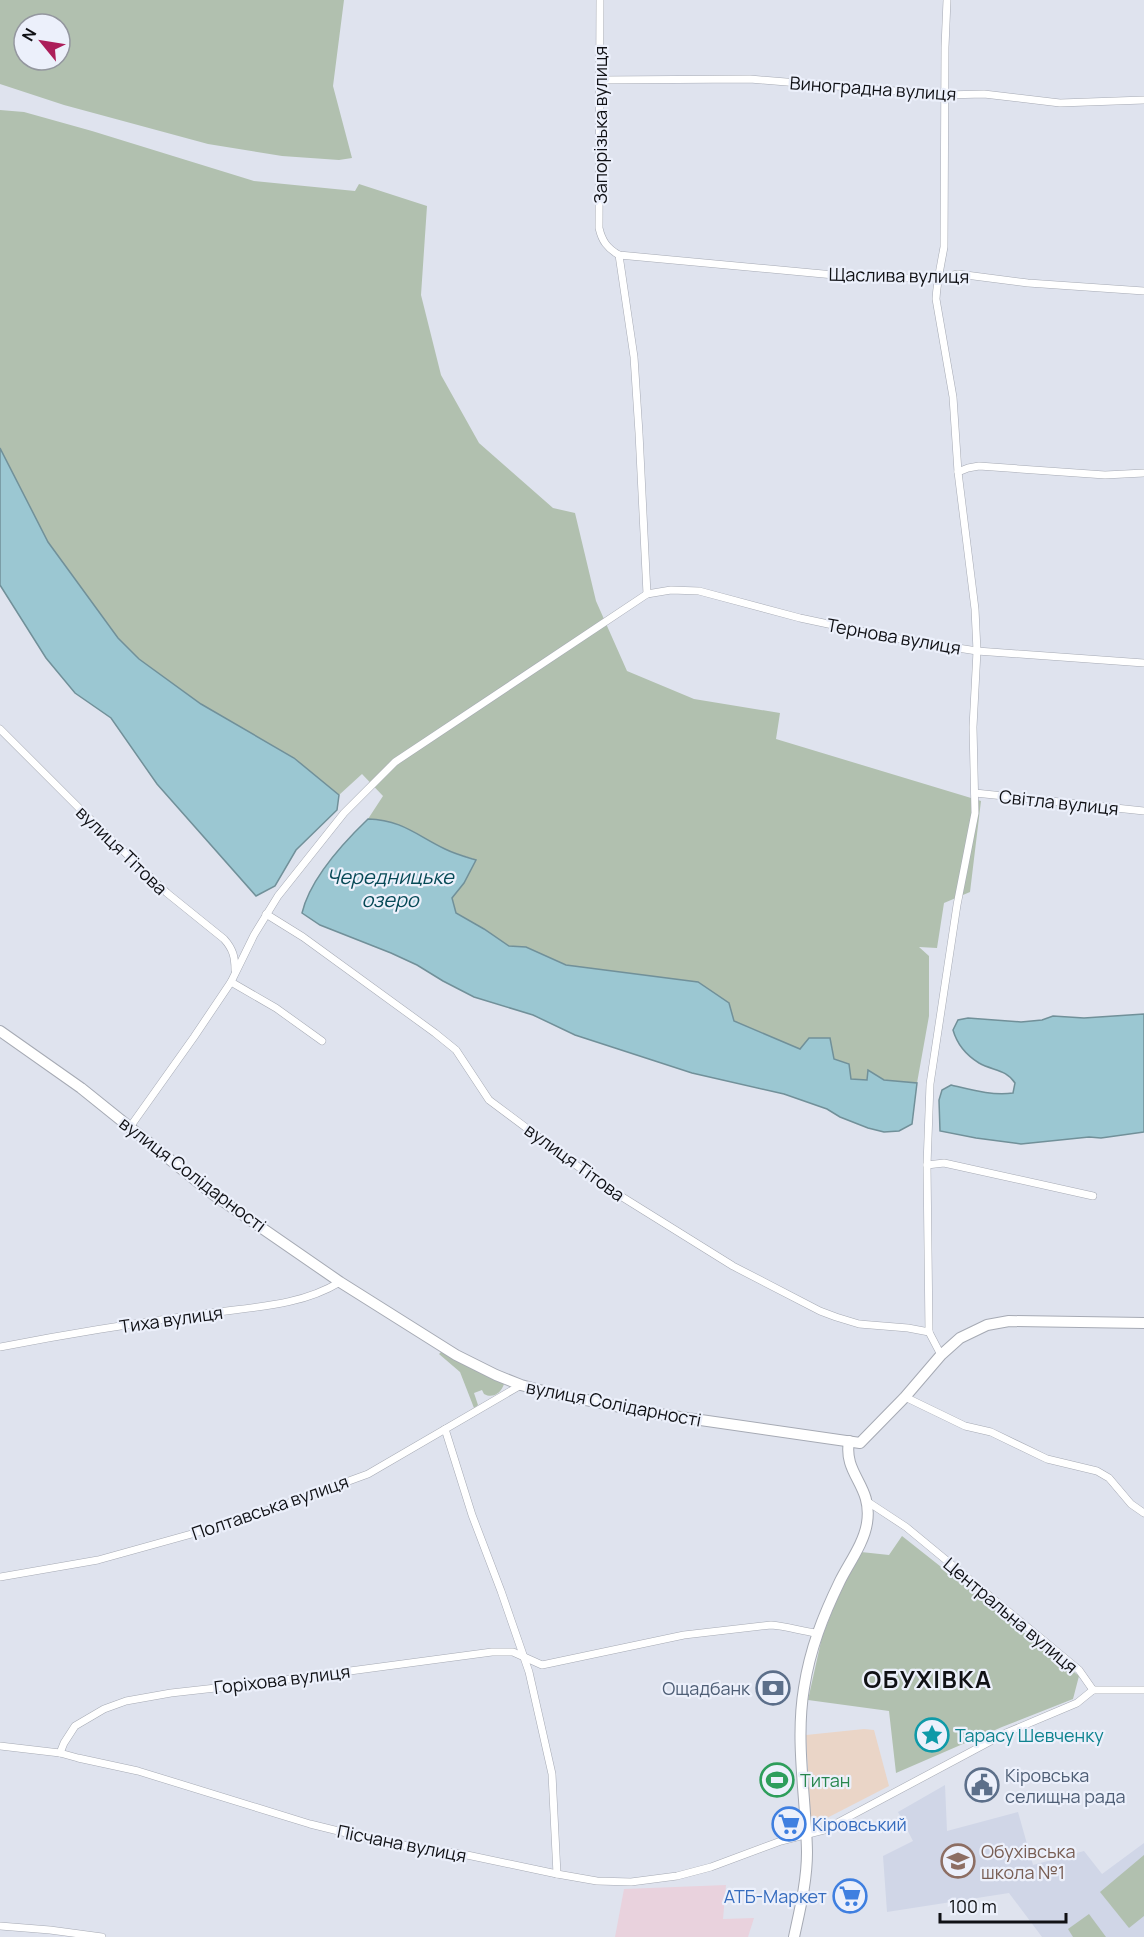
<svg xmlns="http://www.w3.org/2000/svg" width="1144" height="1937" font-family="Manrope,sans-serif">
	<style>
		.commercial { fill: #ead5c7 }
		.industrial { fill: #e9d2dd }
		.built { fill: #d0d6e7 }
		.green { fill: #b1c0af; fill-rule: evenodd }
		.water { fill: #9bc7d2; stroke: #719099; stroke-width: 1.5 }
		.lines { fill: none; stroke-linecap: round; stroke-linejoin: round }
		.street-casing { stroke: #a6aab4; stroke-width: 8 }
		.secondary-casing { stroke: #a6aab4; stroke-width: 12 }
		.street { stroke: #fff; stroke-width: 7 }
		.secondary { stroke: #fff; stroke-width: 10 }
		.labels { text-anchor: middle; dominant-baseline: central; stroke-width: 4.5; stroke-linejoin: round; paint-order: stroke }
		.street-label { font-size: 18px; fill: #101115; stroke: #ecf0fb }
		.service-label { font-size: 18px; fill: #4e5e75; stroke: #ecf0fb; text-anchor: end }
		.culture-label { font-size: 18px; fill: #0d838f; stroke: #ecf0fb; text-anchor: start }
		.leisure-label { font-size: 18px; fill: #27864d; stroke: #ecf0fb; text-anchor: start }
		.shop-label { font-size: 18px; fill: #366cbe; stroke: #ecf0fb; text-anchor: start }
		.education-label { font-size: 18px; fill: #785e54; stroke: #ecf0fb; text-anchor: start }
		.water-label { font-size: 20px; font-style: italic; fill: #064956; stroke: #ecf0fb }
		.district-label { font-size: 24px; font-weight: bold; letter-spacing: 1.5px; fill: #101115; stroke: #ecf0fb }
	</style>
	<rect width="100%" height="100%" fill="#dfe3ee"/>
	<polygon class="commercial" points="864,1729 874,1730 889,1786 825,1819 811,1822 806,1735"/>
	<polygon class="industrial" points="726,1885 723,1919 754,1918 748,1937 615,1937 624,1889"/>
	<polygon class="built" points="945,1785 947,1831 1018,1812 1033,1865 1084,1851 1102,1874 1144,1843 1144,1937 1042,1937 1009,1893 887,1912 883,1856 913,1841 898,1812"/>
	<g class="green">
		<path d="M0,0H344L333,86L352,158L339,160L282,156L208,144L64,105L0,84ZM24,24H60V60H24Z"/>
		<path d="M0,110L24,112L92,131L254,181L355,191L359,184L427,206L421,295L441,375L479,443L553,508L575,513L596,601L627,671L694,699L780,713L776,739L981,801L970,892L944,903L937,948L919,947L929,956V1016L917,1083L884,1080L868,1070L867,1080L851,1079L800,1050L734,1021L729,1003L698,982L566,965L526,947L509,946L484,929L456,913L452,898L464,883L476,860C466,856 455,854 445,849C416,835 402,820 368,819L383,796L362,774L339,795L294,758L201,704L139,659L117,638L48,542L0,448Z"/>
		<path d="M442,1351L504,1384C501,1393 493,1399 484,1394L482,1390L474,1393L478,1405L474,1408L460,1372L439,1354Z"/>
		<polygon points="902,1536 1079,1676 1073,1699 1002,1727 896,1773 889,1711 808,1700 822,1637 844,1581 861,1552 889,1555"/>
		<polygon points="1144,1855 1144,1916 1129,1928 1100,1892"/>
		<polygon points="1089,1914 1106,1937 1073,1937 1068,1929"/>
	</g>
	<g class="water">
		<polygon points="0,448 48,542 118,638 139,659 201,704 294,758 339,795 337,810 296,850 275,886 256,896 157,784 111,718 75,693 46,658 0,585"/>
		<path d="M368,819C402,820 416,835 445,849C455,854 466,857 476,860L464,883L452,898L456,913L484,929L509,946L526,947L566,965L698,982L729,1003L734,1021L800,1049L809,1038H830L834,1059L849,1064L851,1079L867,1080L868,1070L884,1080L917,1083L912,1124L899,1131L884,1132L868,1128L840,1117L827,1109L784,1094L692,1073L575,1035L533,1015L474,997L443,981L417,965L391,953L320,925L302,913C310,879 343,843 368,819Z"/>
		<path d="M1144,1014V1132L1101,1138L1089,1137L1021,1144L976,1138L940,1131L939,1100L942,1090L951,1085C972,1090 993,1096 1013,1093L1015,1083C1006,1069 993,1071 979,1063C966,1055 957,1044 953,1030L958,1020L968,1018L1021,1022L1042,1020L1053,1016L1084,1018Z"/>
	</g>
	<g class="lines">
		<g class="street-casing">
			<g id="street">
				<path d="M600,0L599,228C602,241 607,248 619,255L866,278H939L958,274L1028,283L1144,291"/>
				<polyline points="601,80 750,79 945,95 984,94 1060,103 1144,100"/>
				<polyline points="619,255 634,357 639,433 647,594"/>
				<polyline points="958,472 968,468 979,466 1105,475 1144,473"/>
				<path d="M0,729L85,814L167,893L224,939C233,949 235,957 235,970"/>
				<polyline points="975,793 1144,811"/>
				<polyline points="266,914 303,937 435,1033 456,1050 489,1100 580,1168 619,1195 733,1266 820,1311 836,1317 859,1324 908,1328 929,1332"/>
				<polyline points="231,982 276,1008 322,1041"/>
				<polyline points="130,1127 194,1037 231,982 254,935 278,896 344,813 395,762 647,594 671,590 699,591 800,618 894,638 977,651 1144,663"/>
				<polyline points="927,1165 944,1163 1093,1196"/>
				<path d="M0,1347C67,1334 135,1323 203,1314C249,1307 299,1307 340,1282"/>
				<path d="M941,1355L929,1332L927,1165L930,1084L957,905L975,813L973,727L977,651L975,609L958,472L953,397L936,299C937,281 941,264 944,247L945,47L947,0"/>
				<polyline points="905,1397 965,1426 991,1432 1047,1459 1097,1471 1109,1478 1131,1504 1144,1513"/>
				<polyline points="445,1429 472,1515 501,1591 529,1672 552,1774 557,1874"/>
				<polyline points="868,1502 906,1527 1043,1640 1079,1670 1093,1690"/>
				<polyline points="0,1577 98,1560 242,1520 368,1474 521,1385"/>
				<polyline points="1093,1690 1144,1690"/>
				<polyline points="0,1746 60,1753 78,1758 138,1771 310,1824 383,1842 467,1855 557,1874 597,1881 631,1882 677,1876 711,1867 781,1841 824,1830 1006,1733 1077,1703 1093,1690"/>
				<path d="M60,1753L64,1743L75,1726L104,1709L126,1701L171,1693L260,1683L492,1652H513L542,1665L684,1635L771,1625C786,1626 801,1631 816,1633"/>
				<polyline points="0,1926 50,1930 102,1937"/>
			</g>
		</g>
		<g class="secondary-casing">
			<g id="secondary">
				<polyline points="0,1031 81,1088 214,1195 340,1282 456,1355 496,1375 521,1385 547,1392 645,1412 860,1443 905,1397 941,1355 960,1338 987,1325 1009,1321 1144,1323"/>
				<path d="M794,1937C800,1909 807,1881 807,1852C806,1797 795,1742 804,1688C810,1649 823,1616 840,1581C849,1563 864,1543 867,1523C873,1485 843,1475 849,1441"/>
			</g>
		</g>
		<use href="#street" class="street"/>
		<use href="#secondary" class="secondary"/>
	</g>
	<defs>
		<g id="bank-ring" transform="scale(1.725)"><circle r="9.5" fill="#ecf0fb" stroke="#5c6f8a" stroke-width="1.5"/><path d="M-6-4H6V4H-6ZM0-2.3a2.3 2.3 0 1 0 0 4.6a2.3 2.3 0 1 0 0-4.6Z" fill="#5c6f8a"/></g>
		<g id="sight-ring" transform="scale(1.725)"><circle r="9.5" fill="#ecf0fb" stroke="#0f9aa8" stroke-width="1.5"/><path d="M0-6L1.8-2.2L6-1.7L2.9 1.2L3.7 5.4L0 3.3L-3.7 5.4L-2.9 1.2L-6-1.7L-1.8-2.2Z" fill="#0f9aa8"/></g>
		<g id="stadium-ring" transform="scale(1.725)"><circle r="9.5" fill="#ecf0fb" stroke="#2e9e5b" stroke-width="1.5"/><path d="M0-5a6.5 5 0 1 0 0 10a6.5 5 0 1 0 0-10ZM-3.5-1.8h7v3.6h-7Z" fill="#2e9e5b"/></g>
		<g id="civic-ring" transform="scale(1.725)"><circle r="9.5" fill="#ecf0fb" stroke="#5c6f8a" stroke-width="1.5"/><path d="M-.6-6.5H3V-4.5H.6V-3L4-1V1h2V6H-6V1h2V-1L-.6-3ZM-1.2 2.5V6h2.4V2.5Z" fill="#5c6f8a"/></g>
		<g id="supermarket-ring" transform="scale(1.725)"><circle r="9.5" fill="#ecf0fb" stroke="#3f7fe0" stroke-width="1.5"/><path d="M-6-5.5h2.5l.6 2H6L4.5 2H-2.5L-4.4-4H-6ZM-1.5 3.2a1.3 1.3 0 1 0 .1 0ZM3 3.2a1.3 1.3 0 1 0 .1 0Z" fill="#3f7fe0"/></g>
		<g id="school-ring" transform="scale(1.725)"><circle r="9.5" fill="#ecf0fb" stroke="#8d6e63" stroke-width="1.5"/><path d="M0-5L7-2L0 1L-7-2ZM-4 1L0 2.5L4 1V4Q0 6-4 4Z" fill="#8d6e63"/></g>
	</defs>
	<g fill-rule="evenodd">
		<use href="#bank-ring" x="773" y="1688"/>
		<use href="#sight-ring" x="932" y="1735"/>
		<use href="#stadium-ring" x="777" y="1780"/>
		<use href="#civic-ring" x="982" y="1785"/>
		<use href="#supermarket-ring" x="789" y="1824"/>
		<use href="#school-ring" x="958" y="1861"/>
		<use href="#supermarket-ring" x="850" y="1896"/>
	</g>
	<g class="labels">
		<g class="street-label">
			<text transform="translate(873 88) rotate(4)">Виноградна вулиця</text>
			<text transform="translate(600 125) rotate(-90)">Запорізька вулиця</text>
			<text transform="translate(899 275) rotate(1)">Щаслива вулиця</text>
			<text transform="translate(894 636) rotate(10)">Тернова вулиця</text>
			<text transform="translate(1059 802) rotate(6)">Світла вулиця</text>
			<text transform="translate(122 850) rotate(44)">вулиця Тітова</text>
			<text transform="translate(575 1162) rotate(36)">вулиця Тітова</text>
			<text transform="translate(193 1174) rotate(37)">вулиця Солідарності</text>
			<text transform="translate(171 1319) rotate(-8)">Тиха вулиця</text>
			<text transform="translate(614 1403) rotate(11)">вулиця Солідарності</text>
			<text transform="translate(270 1507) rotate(-19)">Полтавська вулиця</text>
			<text transform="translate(1011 1615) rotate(40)">Центральна вулиця</text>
			<text transform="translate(282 1679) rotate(-7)">Горіхова вулиця</text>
			<text transform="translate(402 1843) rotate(11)">Пісчана вулиця</text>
		</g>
		<g class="service-label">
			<text x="750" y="1688">Ощадбанк</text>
			<text x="1005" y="1775" text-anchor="start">Кіровська<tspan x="1005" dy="21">селищна рада</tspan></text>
		</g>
		<g class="culture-label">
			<text x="955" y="1735">Тарасу Шевченку</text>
		</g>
		<g class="leisure-label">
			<text x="800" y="1780">Титан</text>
		</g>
		<g class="shop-label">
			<text x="812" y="1824">Кіровський</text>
			<text x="827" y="1896" text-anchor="end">АТБ-Маркет</text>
		</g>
		<g class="education-label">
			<text x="981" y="1851">Обухівська<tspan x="981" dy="21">школа №1</tspan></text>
		</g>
		<g class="water-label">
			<text x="390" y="876">Чередницьке<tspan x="390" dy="23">озеро</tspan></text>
		</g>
		<g class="district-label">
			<text x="928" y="1678">ОБУХІВКА</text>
		</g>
	</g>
	<g transform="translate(42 42) rotate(300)"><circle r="28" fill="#ecf0fb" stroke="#94979f" stroke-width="1.5"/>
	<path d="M0-4.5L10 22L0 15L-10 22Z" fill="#ac1e5a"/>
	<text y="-9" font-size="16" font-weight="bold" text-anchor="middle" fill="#101115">N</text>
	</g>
	<path d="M940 1913v9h126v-9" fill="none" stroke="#101115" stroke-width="3"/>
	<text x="949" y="1913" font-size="18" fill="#101115" stroke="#ecf0fb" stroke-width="4.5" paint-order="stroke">100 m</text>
</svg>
